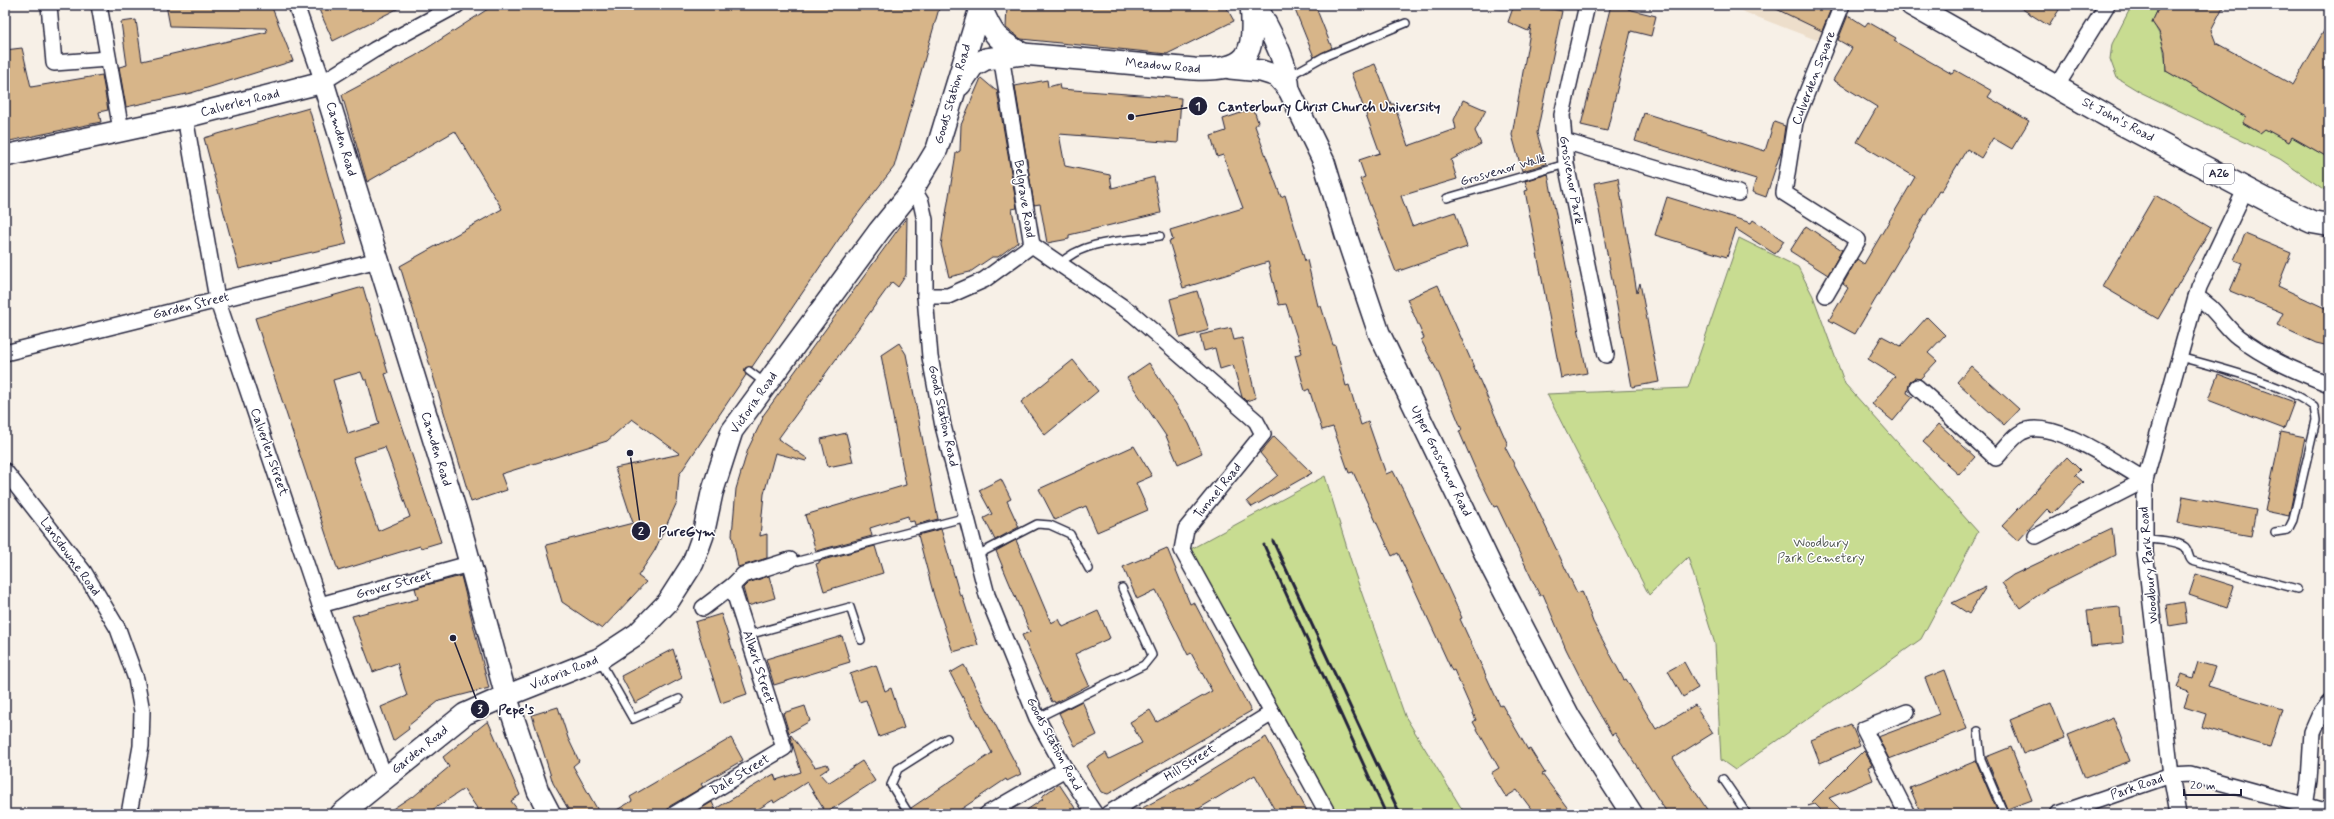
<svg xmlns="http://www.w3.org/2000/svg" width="2334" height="819" font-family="Mynerve,sans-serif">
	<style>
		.built { fill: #eddecb }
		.green { fill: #c8dc91; stroke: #757f66 }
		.building { fill: #d7b589; stroke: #22223b; fill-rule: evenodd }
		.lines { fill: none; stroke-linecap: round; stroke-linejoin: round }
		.lane-casing { stroke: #22223b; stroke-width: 10 }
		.street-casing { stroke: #22223b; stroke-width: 18 }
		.secondary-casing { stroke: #22223b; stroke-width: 24 }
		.highway-casing { stroke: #22223b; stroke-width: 25 }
		.lane { stroke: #fff; stroke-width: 7 }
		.street { stroke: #fff; stroke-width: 15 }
		.secondary { stroke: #fff; stroke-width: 21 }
		.highway { stroke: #fff; stroke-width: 22 }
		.rail { stroke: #22223b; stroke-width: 3 }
		.labels { text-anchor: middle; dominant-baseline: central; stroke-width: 3; stroke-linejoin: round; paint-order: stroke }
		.shield { fill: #fff; stroke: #646476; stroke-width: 1 }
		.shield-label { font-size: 12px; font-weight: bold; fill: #22223b }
		.street-label { font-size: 13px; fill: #22223b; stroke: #fff }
		.park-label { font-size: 13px; fill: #545a55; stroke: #fff }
		.leader { fill: none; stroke: #22223b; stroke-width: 1.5 }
		.callout-dot { fill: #22223b; stroke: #fff; stroke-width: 1.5 }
		.mark-label { font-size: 12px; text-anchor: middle; font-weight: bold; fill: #fff }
		.callout-label { font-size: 14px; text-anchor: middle; font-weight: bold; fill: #22223b; stroke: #fff; stroke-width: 3; stroke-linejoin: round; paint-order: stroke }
	</style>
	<rect width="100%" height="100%" fill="#f7f0e7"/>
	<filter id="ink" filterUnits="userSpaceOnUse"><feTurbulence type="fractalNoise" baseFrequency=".025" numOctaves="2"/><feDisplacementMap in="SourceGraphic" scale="8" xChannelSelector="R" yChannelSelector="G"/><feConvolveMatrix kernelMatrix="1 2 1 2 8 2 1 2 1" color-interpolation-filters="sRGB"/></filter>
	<g filter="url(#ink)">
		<polygon class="built" points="1726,5 1840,5 1827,44"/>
		<g class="green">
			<path d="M2132,5H2160L2152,22C2163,37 2165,52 2166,71L2246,117L2243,123L2260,133L2265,129L2289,142L2292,137L2329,158V193L2280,159L2140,92L2117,78L2110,59L2112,44Z"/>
			<polygon points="1739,238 1798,267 1813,296 1845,384 1978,532 1921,639 1735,770 1721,760 1715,644 1688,557 1649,595 1547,394 1688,388"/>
			<polygon points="1325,476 1355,574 1405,716 1465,814 1336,814 1280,710 1189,550"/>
		</g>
		<g class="building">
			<polygon points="166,5 271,5 293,61 191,93 126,107 119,67 127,65 121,22 136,20 142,61 267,32 266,28 170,26"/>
			<polygon points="317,5 405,5 333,41"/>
			<polygon points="494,5 940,5 894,167 843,233 752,367 745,368 746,375 679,475 677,502 655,550 638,576 646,582 602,629 562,602 546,545 633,523 615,468 680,454 632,419 607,441 501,474 507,490 471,502 400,266 502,209 455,131 367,182 342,95 415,56"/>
			<polygon points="1007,5 1225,5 1234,21 1167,54 1021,39 1006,28"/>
			<polygon points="1293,5 1315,5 1332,48 1314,57"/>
			<polygon points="1514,5 1542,5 1541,7 1562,11 1537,133 1546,164 1522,171 1512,135 1531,26 1528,31 1508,22"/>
			<polygon points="1611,5 1629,5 1628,9 1656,16 1651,36 1631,31 1607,131 1581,125"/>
			<polygon points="1768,5 1831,5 1832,6 1822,31"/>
			<polygon points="2016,5 2062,5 2049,26"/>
			<polygon points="2160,5 2224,5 2211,30 2216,43 2293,85 2329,22 2329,158 2292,137 2289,142 2265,129 2260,133 2243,123 2246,117 2166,71 2165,51 2159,32 2152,22"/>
			<polygon points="1848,15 1865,26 1868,22 1896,38 1894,41 1952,74 1955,70 1992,91 1988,97 2029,121 2012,149 1993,138 1981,158 1967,149 1941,192 1939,191 1855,334 1829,320 1848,288 1843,284 1857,259 1864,264 1915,177 1857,142 1877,107 1833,80 1852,48 1838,40"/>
			<polygon points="22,48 31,87 102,75 108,110 99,112 101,122 5,142 5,50"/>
			<polygon points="1375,64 1391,104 1394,104 1408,146 1456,129 1454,120 1463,100 1486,110 1475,131 1481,144 1451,160 1457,179 1401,196 1412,226 1455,212 1467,247 1396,272 1360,179 1365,177 1359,160 1380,153 1351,73"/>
			<polygon points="981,78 995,90 997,90 1017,208 1012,209 1018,242 998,257 992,257 970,272 949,277 941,245 956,153 960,151 961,125"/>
			<polygon points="1047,80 1048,87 1059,84 1060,89 1181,98 1178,143 1059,134 1065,166 1110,175 1112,188 1154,177 1161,213 1069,235 1069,239 1047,243 1040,204 1034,205 1015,86"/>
			<polygon points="309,108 347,244 239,269 204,138"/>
			<polygon points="1250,110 1255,113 1258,122 1255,126 1281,197 1285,195 1305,261 1307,260 1318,306 1321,306 1333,345 1335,345 1346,386 1349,385 1361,425 1368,422 1386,474 1393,471 1404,492 1462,618 1460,619 1500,706 1502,705 1528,750 1530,749 1545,773 1542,774 1572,814 1535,814 1517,790 1506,797 1491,773 1499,768 1473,722 1476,720 1454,670 1452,671 1398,553 1392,556 1353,472 1349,473 1333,427 1322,430 1309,389 1305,391 1295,355 1302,353 1286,304 1279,305 1268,262 1183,288 1169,241 1173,240 1170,230 1243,208 1223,155 1217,157 1211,136 1226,131 1223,119"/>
			<polygon points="1644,113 1765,151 1774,122 1785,126 1782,148 1766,197 1752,192 1756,179 1635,141"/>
			<polygon points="1548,174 1587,373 1561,378 1525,191 1528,190 1525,181"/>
			<polygon points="1618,178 1637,293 1640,283 1659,382 1632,387 1594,183"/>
			<polygon points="2155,195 2211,228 2158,319 2102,286"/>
			<polygon points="1667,197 1751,223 1753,220 1784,241 1775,254 1736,229 1727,257 1655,235"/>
			<polygon points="907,217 906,275 898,287 892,282 778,439 808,459 806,461 775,453 764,494 760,536 767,534 767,558 738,567 732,535 736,489 748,449 763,418 762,417"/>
			<polygon points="1806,226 1842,250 1828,275 1790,251"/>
			<polygon points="2245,234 2291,253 2278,286 2329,310 2329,346 2316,343 2277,325 2283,313 2230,291 2242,263 2234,260"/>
			<polygon points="1438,285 1508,445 1505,447 1533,500 1577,593 1582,591 1593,622 1624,680 1626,679 1656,729 1695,705 1713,733 1673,758 1710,814 1668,814 1615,733 1612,735 1591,699 1566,649 1543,594 1540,596 1497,506 1494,507 1478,475 1459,431 1462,430 1439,374 1421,340 1424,338 1407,299"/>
			<path d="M363,287L388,373L385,374L441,542L421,548L420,546L338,571L255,318ZM361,372L364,380H367L379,424L348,434L333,380ZM385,447L410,517L378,531L353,457Z"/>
			<polygon points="1197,291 1209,330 1180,338 1170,299"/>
			<polygon points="1927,317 1945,335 1928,353 1937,361 1920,379 1915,378 1910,381 1907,393 1913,397 1893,421 1872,404 1895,376 1868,359 1882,336 1901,346"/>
			<polygon points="1231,328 1234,340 1242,338 1256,398 1246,401 1242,397 1233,365 1220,369 1215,348 1204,351 1200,335"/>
			<polygon points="899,343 906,354 938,519 915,525 914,521 909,522 908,516 870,528 872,536 816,551 805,515 906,485 881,355"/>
			<polygon points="1073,360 1098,391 1045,435 1021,402"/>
			<polygon points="1149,363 1189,424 1202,453 1178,464 1166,436 1127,378"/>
			<polygon points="1971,366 2019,409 2004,425 1957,382"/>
			<polygon points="2218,374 2294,402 2284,429 2208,400"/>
			<polygon points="1939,424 1975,457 1959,475 1923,442"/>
			<polygon points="2281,432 2305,437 2289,516 2265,511"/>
			<polygon points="846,433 853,462 828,467 821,439"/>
			<polygon points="1274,436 1312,473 1252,507 1247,501 1278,475 1260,453"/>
			<polygon points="1134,446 1152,476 1136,483 1148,510 1097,532 1086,506 1055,520 1039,489"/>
			<polygon points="2067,457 2080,470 2075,475 2083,482 2052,514 2047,509 2018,541 2002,526"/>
			<polygon points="1001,479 1011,499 1007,501 1019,527 995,540 984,518 992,514 979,490"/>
			<polygon points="2183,496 2256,510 2251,536 2178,523"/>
			<polygon points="2112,528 2115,555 2047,589 2020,608 2002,583 2013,575"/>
			<polygon points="941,529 960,596 962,595 978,645 953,652 934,596 918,535"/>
			<polygon points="1016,540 1051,623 1059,619 1063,627 1098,611 1110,638 1075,654 1089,685 1055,703 1054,701 1052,702 1022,635 1030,632 996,551"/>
			<polygon points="875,546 883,573 824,591 816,564 819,563 819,561"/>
			<polygon points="1167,548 1190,604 1194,602 1251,711 1108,794 1101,792 1086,766 1106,753 1109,759 1142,743 1130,722 1150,710 1157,722 1212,691 1191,653 1188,655 1156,590 1137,599 1123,567"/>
			<polygon points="2196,574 2234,586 2227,608 2189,595"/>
			<polygon points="461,576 489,688 439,701 408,726 409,729 393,741 381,707 407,696 397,663 373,672 352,616 418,599 415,588"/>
			<polygon points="769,576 775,598 748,606 743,588 748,583"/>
			<polygon points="1986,587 1969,614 1952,603"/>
			<polygon points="2184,602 2187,623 2169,626 2166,605"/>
			<polygon points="2120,607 2123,643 2091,646 2087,610"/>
			<polygon points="721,614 747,694 721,703 695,622"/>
			<polygon points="842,636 850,662 774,685 766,659"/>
			<polygon points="673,649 682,678 635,703 621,676"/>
			<polygon points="1684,662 1698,688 1683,697 1668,671"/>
			<polygon points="2198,662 2215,667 2208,686 2282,709 2270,747 2202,727 2206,714 2184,707 2189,692 2177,688 2182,674 2193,678"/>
			<polygon points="876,665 885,691 891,688 904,728 879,737 866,700 859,702 850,674"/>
			<polygon points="964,665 1021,774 1007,781 1006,779 954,814 914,814 911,808 992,753 950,673"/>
			<polygon points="1945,670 1967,729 1889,759 1878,737 1939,714 1925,678"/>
			<polygon points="1082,701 1097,735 1075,746 1059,713"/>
			<polygon points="2051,703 2065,738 2023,754 2010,720"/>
			<polygon points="805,706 810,721 789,733 783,713"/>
			<polygon points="558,707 568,738 579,761 573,766 600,814 571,814 553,783 532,715"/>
			<polygon points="2113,717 2130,761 2085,778 2068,735"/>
			<polygon points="488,721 520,795 511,801 521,814 481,814 464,789 426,814 385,814 412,796 413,797 449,767 443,757"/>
			<polygon points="1851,724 1860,746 1820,763 1811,740"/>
			<polygon points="791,735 815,767 827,764 829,768 820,774 828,783 862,761 875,781 826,813 807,782 774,803 773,800 750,814 692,814 712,802 715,809 774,774 776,780 801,772 790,736"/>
			<polygon points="1266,737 1309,814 1277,814 1255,775 1190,814 1131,814 1180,788 1181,789"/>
			<polygon points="731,738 743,760 701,784 703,787 670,806 666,814 610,814 632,801 630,797"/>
			<polygon points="2011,747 2032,800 2007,809 1986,757"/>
			<polygon points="1864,750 1872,765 1868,767 1873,780 1829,798 1845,814 1825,814 1815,804 1808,806"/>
			<polygon points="1976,761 1998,813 1921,814 1910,788"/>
			<polygon points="1059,784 1079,814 1021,814 1043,799 1041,797"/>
		</g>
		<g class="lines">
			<g class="lane-casing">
				<g id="lane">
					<polyline points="1289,76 1323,57 1406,23"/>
					<polyline points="1447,198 1566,164"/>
					<path d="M1060,264C1083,239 1128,241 1160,236"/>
					<path d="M2180,357C2219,368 2283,383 2314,407L2316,420L2293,520L2288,530L2275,532"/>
					<polyline points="749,371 765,383"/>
					<path d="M2144,539C2153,539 2178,541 2185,547C2189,551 2188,558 2192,561L2297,589"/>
					<polyline points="977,555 1037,524 1050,525 1070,534 1089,569"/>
					<polyline points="798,561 967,517"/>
					<polyline points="748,635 850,607 861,640"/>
					<polyline points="600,661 633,719 679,699"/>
					<polyline points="1037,718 1144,665 1152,655 1122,588"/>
					<polyline points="1978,731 1981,760 2004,814"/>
					<polyline points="1723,779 1747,814"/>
					<polyline points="909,814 891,785 898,769 947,738"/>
				</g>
			</g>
			<g class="street-casing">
				<g id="street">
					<polyline points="49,5 54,63 108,59"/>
					<polyline points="99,5 121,130"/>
					<polyline points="296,5 323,82 374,50 457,5"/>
					<polyline points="1587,5 1562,115 1566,164 1606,355"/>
					<polyline points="1001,56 1032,245"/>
					<polyline points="2056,87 2107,5"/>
					<polyline points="185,117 217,299 320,605 385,778"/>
					<polyline points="1564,141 1738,193"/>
					<polyline points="913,189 921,202 925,220 925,296 930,357 943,426 987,595 1037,718 1065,769 1095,814"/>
					<polyline points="1032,245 1133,314 1256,421 1263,434 1186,529 1182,550 1328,814"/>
					<polyline points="1826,295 1858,240 1784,193 1795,122 1842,5"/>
					<polyline points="925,296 948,296 984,280 1032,245"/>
					<path d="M2196,297C2214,306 2223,325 2238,337C2265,358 2298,372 2329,384"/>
					<polyline points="5,353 378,260"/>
					<path d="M1917,387L1996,458C2004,450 2012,437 2022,432C2051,416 2118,465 2145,480"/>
					<polyline points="5,471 84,572 118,629 136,679 142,711 141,746 129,814"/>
					<polyline points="2036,536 2145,480"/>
					<polyline points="320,605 469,564"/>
					<polyline points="703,608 732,586 743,575 790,560"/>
					<polyline points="1907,712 1864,729 1907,814"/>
					<polyline points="2305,806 2309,781 2312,732 2319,716 2329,703"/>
					<polyline points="675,814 784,748 732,586"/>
					<polyline points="987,814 1065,769"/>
					<polyline points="1108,814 1272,713"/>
					<polyline points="2058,814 2171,775 2190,774 2329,812"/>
					<polyline points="2178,814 2171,775 2145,552 2145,480 2199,287 2246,188"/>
				</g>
			</g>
			<g class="secondary-casing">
				<g id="secondary">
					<path d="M1256,5C1270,32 1287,59 1289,90"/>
					<path d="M981,7C993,36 996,39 1023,54"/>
					<polyline points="1230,68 1261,71 1277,76 1289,90 1324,162 1346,235 1379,333 1493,570 1570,718 1632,814"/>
					<path d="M960,85L973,66L986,59L1023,54L1194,69C1248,71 1256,56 1251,5"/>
					<polyline points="5,156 185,117 323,82 457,515 506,696 538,791 550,814"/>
					<polyline points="341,814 465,714 506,696 599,659 637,634 668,602 693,563 703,535 712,493 732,431 879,231 913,189 937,149 981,5"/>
				</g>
			</g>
			<g class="highway-casing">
				<polyline id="highway" points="1912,5 2111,118 2284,209 2312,222 2329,225"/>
			</g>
			<use href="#lane" class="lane"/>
			<use href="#street" class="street"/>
			<use href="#secondary" class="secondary"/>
			<use href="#highway" class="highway"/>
			<g class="rail">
				<polyline points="1273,541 1400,814"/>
				<polyline points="1264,545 1386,814"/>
			</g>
		</g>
	</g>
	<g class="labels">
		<rect class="shield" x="2204" y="164" width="30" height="20" rx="3"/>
		<g class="shield-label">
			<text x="2219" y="174">A26</text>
		</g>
		<g class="street-label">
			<text transform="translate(1163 66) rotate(5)">Meadow Road</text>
			<text transform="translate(1814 78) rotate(-69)">Culverden Square</text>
			<text transform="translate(953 94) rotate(-74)">Goods Station Road</text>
			<text transform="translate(240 103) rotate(-14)">Calverley Road</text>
			<text transform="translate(2118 120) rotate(28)">St John's Road</text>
			<text transform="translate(341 139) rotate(73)">Camden Road</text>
			<text transform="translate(1503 170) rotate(-16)">Grosvenor Walk</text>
			<text transform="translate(1571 180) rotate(80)">Grosvenor Park</text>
			<text transform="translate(1024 199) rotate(81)">Belgrave Road</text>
			<text transform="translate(191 306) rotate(-14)">Garden Street</text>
			<text transform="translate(754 403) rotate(-55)">Victoria Road</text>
			<text transform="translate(943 416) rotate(78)">Goods Station Road</text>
			<text transform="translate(436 449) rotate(73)">Camden Road</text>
			<text transform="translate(269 452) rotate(71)">Calverley Street</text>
			<text transform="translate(1441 461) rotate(64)">Upper Grosvenor Road</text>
			<text transform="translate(1218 491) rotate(-51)">Tunnel Road</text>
			<text transform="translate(70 557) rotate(54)">Lansdowne Road</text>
			<text transform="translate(2149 565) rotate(-95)">Woodbury Park Road</text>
			<text transform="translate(394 585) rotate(-15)">Grover Street</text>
			<text transform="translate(758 667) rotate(72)">Albert Street</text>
			<text transform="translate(564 673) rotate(-22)">Victoria Road</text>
			<text transform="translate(1054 744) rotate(62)">Goods Station Road</text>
			<text transform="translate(420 750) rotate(-39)">Garden Road</text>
			<text transform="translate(1190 763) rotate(-32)">Hill Street</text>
			<text transform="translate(740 775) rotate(-31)">Dale Street</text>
			<text transform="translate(2137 787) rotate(-19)">Park Road</text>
		</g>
		<g class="park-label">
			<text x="1821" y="543">Woodbury<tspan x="1821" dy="15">Park Cemetery</tspan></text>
		</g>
	</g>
	<path class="leader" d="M1131 117L1198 106M630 453L641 531M453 638L480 709"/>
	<g class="callout-dot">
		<circle cx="1131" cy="117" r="4"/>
		<circle cx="630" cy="453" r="4"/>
		<circle cx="453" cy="638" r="4"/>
		<circle cx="1198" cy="106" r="10"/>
		<circle cx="641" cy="531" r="10"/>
		<circle cx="480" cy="709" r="10"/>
	</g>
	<g class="mark-label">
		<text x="1198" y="110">1</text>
		<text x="641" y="535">2</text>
		<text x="480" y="713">3</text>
	</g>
	<g class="callout-label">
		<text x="1329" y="111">Canterbury Christ Church University</text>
		<text x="687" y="536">PureGym</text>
		<text x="516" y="714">Pepe's</text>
	</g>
	<rect width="2334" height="819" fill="none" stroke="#fff" stroke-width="20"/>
	<rect x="10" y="10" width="2314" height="799" fill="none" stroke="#22223b" stroke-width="1.5" filter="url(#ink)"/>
	<path d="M2184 789v6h57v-6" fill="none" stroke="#22223b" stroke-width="2"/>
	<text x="2190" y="789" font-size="12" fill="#22223b" stroke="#ffffff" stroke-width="3" paint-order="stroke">20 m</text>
</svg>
